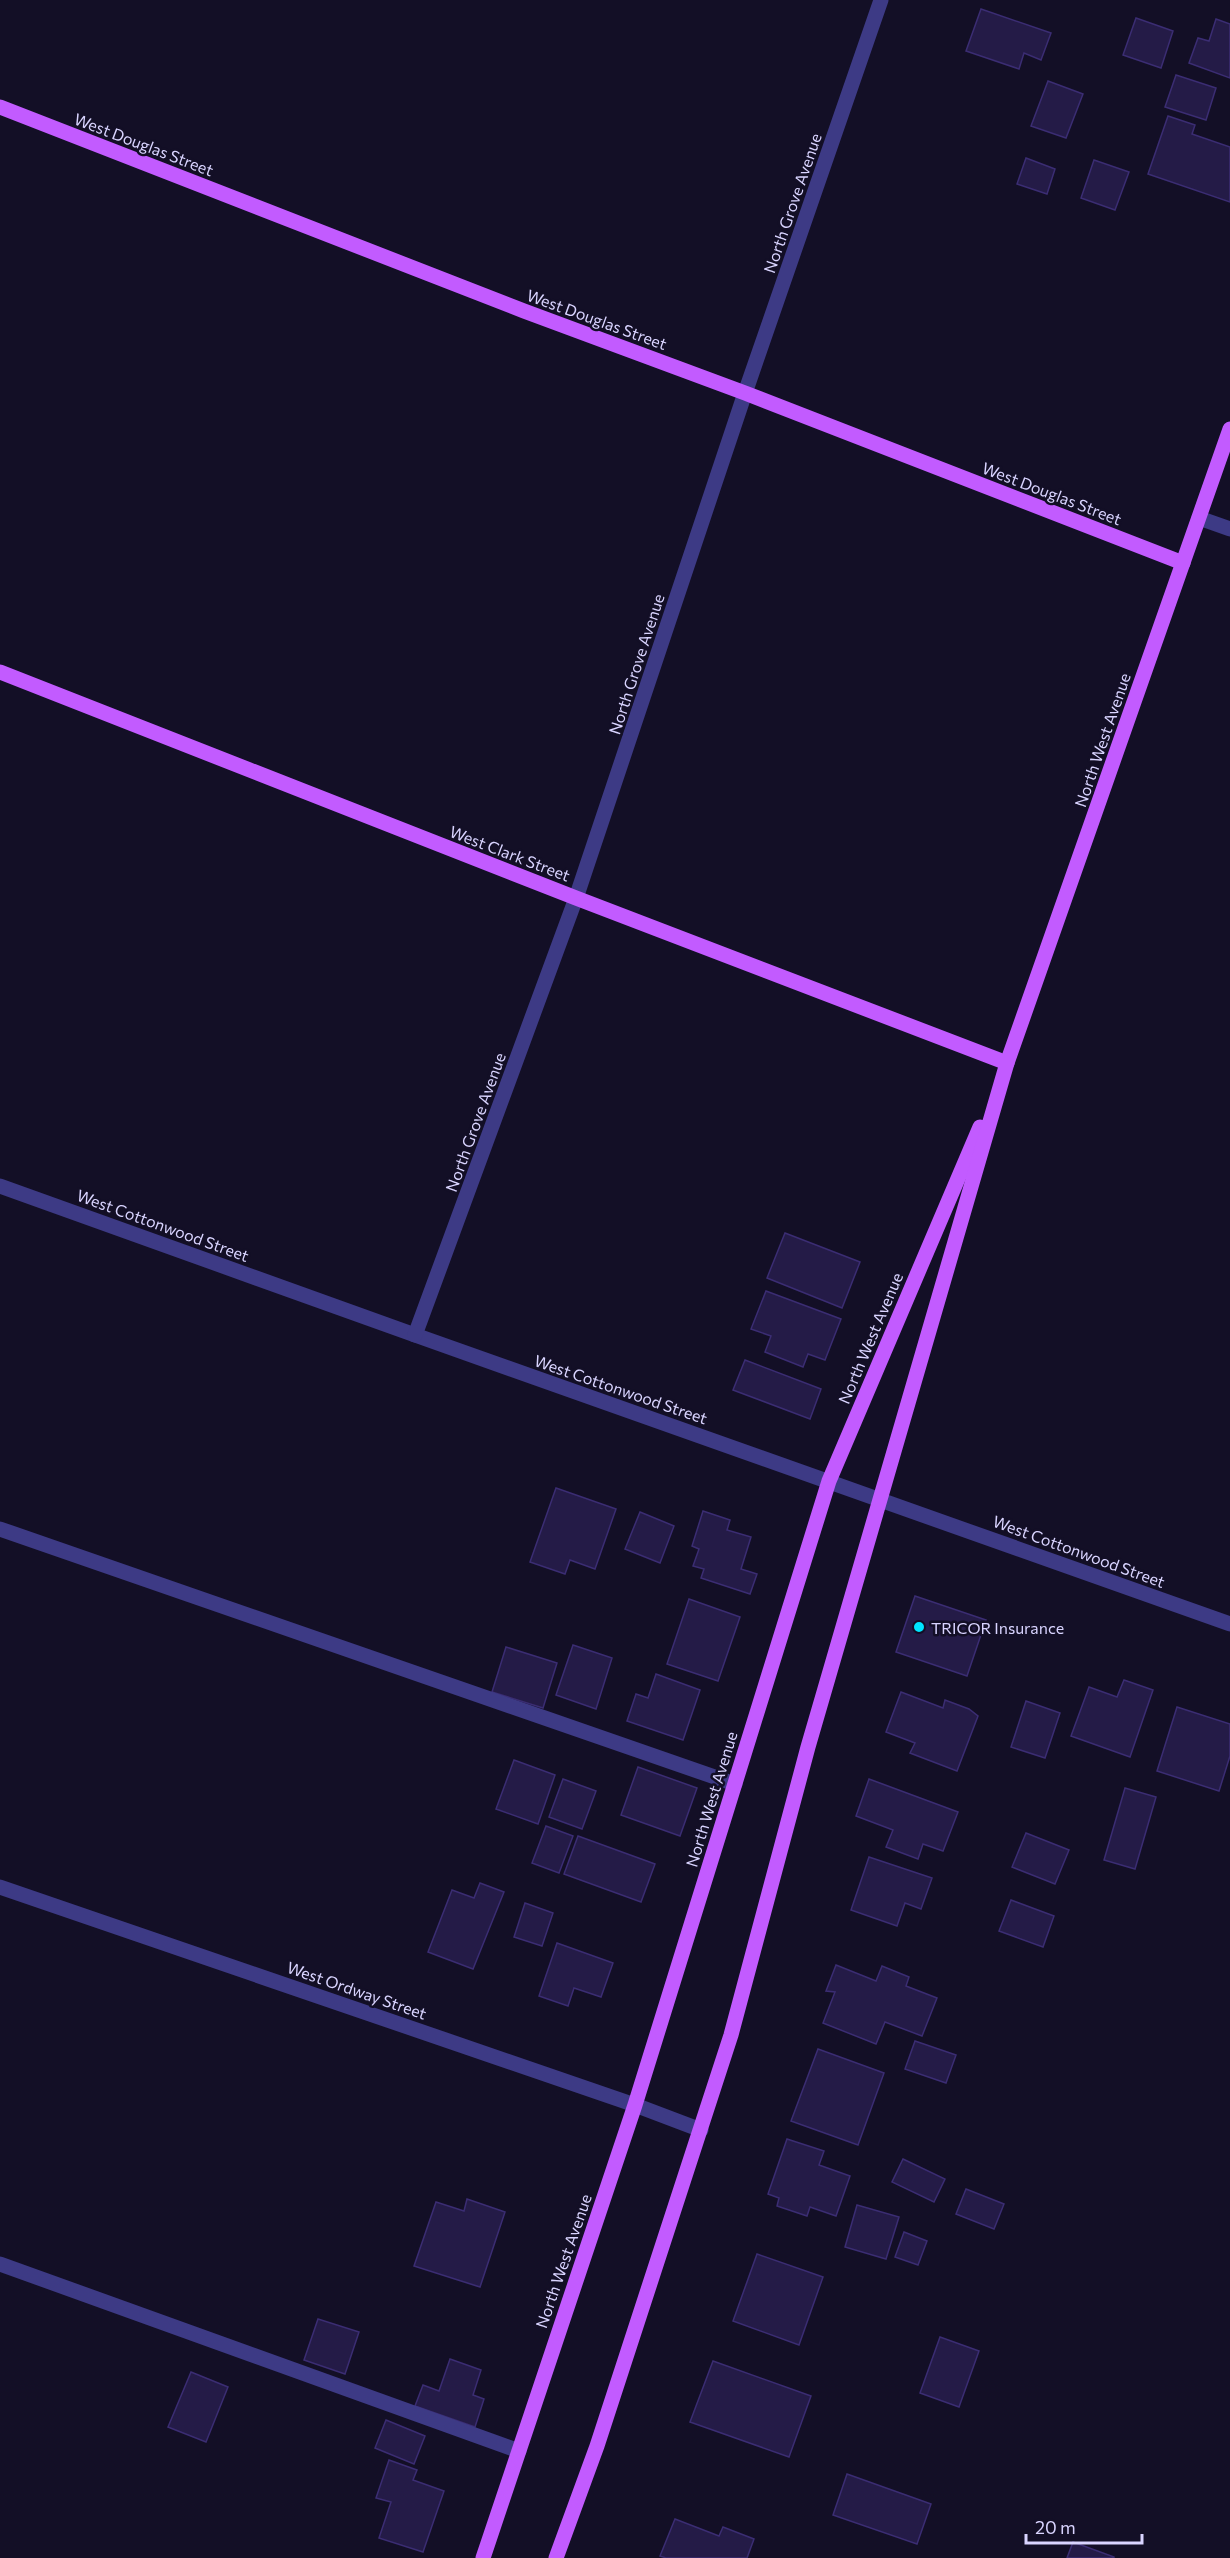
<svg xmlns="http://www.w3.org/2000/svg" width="1230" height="2558" font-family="Commissioner,sans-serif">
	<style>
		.building { fill: #241b47; stroke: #3b2d73; stroke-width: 1.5 }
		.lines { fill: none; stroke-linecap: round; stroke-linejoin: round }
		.service { stroke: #3d3a85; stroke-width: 15 }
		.minor { stroke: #3d3a85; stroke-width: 15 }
		.primary { stroke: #c25bff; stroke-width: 15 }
		.poi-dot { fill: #00e5ff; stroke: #130f26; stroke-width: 2 }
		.labels { text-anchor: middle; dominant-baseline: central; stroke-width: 5; stroke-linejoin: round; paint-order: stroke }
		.street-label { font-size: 16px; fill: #d9d4ff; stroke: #130f26 }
		.poi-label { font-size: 16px; fill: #d9d4ff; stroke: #130f26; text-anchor: start }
	</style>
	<rect width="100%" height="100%" fill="#130f26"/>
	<g class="building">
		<polygon points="981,9 1051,33 1041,60 1024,53 1019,69 966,51"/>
		<polygon points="1136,18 1173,31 1161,68 1123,55"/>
		<polygon points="1216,19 1230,24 1230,78 1189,63 1198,38 1209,41"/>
		<polygon points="1176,75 1216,88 1206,120 1165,107"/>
		<polygon points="1048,81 1083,94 1066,138 1031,126"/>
		<polygon points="1168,116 1195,125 1192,134 1230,147 1230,202 1148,174"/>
		<polygon points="1026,158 1055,169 1047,194 1017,184"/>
		<polygon points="1094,160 1129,172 1115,210 1081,198"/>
		<polygon points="785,1233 860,1262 842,1308 767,1278"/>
		<polygon points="766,1291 841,1319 825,1360 808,1354 803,1367 765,1352 771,1336 751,1329"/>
		<polygon points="745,1360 821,1389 810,1419 733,1390"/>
		<polygon points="556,1488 616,1509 595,1569 570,1560 565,1574 530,1562"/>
		<polygon points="703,1511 730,1520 727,1530 751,1537 741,1569 757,1574 750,1594 701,1578 704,1569 693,1566 699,1549 692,1546"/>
		<polygon points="640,1512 674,1526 660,1563 625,1549"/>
		<polygon points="915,1596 986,1620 967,1676 896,1652"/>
		<polygon points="689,1599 740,1617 718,1681 667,1664"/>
		<polygon points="573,1645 612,1658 596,1709 556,1695"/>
		<polygon points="506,1647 557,1663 543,1708 492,1692"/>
		<polygon points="656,1674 700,1690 683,1740 627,1721 636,1694 648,1698"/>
		<polygon points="1124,1680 1153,1690 1130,1757 1071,1736 1089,1687 1117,1697"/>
		<polygon points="901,1692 943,1708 945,1700 969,1709 978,1716 957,1771 910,1753 915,1743 886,1732"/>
		<polygon points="1026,1701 1060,1713 1045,1758 1011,1747"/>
		<polygon points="1177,1707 1230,1724 1230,1756 1219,1791 1157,1771"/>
		<polygon points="514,1760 555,1775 538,1824 496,1809"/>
		<polygon points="638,1767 697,1788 680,1836 621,1815"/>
		<polygon points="563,1779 596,1791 582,1829 549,1817"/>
		<polygon points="869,1779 958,1812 943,1851 923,1844 918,1859 886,1847 893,1830 856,1816"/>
		<polygon points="1125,1788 1156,1797 1135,1869 1104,1860"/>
		<polygon points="546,1826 573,1836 559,1873 532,1863"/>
		<polygon points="1026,1833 1069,1850 1055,1884 1012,1867"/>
		<polygon points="578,1836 655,1864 641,1902 564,1874"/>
		<polygon points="869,1857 932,1878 921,1909 905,1903 897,1926 851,1910"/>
		<polygon points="480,1883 504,1892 473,1969 428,1952 452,1890 474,1898"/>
		<polygon points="1011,1900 1054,1916 1043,1947 999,1931"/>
		<polygon points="525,1903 553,1913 542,1946 514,1937"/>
		<polygon points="557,1943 613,1963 601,1997 574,1988 568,2006 539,1996"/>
		<polygon points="836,1965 876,1981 882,1966 909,1977 906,1986 937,1998 922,2036 885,2022 876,2044 823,2023 835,1992 826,1991"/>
		<polygon points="915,2041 956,2055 946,2083 905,2069"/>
		<polygon points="818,2049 884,2073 858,2145 791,2121"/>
		<polygon points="787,2139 824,2151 819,2165 850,2176 836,2216 810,2207 807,2216 777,2206 779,2198 768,2194"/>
		<polygon points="903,2159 945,2179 934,2202 892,2182"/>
		<polygon points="966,2189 1004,2204 994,2229 956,2214"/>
		<polygon points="467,2199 505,2212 480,2287 414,2266 436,2202 464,2211"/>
		<polygon points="857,2205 899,2217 886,2259 845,2247"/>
		<polygon points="904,2232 927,2241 918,2265 895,2257"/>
		<polygon points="757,2254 823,2277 799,2345 733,2321"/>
		<polygon points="318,2319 359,2332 345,2374 304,2360"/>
		<polygon points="940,2337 979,2351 959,2407 920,2393"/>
		<polygon points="450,2359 481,2370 473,2395 484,2399 475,2427 415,2406 423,2385 439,2391"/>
		<polygon points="713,2361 811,2396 789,2457 690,2422"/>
		<polygon points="191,2372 228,2387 206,2442 168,2427"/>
		<polygon points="386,2420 425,2436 414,2464 375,2448"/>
		<polygon points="389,2460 417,2470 413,2480 444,2491 423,2552 379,2538 391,2502 376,2498"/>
		<polygon points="847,2474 931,2504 917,2544 833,2515"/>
		<polygon points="675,2519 719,2536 723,2527 754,2539 747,2558 666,2558 660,2556"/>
		<polygon points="1073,2542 1114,2557 1114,2558 1067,2558"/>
	</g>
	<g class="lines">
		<g class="service">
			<polyline points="0,1529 735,1784"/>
			<polyline points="0,2264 519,2451"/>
		</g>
		<g class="minor">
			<polyline points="1199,518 1230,529"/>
			<polyline points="0,1186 415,1335 1230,1624"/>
			<polyline points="415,1335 576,898 745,393 881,0"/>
			<polyline points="0,1887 635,2105 701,2130"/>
		</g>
		<g class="primary">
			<polyline points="0,107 524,311 745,393 1183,563"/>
			<polyline points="0,672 576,898 1007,1063"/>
			<polyline points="483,2558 635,2105 829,1481 980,1127"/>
			<polyline points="556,2558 597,2446 731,2035 808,1747 1007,1063 1230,429"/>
		</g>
	</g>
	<circle class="poi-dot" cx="919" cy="1627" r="6"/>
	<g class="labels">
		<g class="street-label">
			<text transform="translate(144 144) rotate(21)">West Douglas Street</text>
			<text transform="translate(792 203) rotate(-71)">North Grove Avenue</text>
			<text transform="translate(597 319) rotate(20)">West Douglas Street</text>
			<text transform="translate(1052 493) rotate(21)">West Douglas Street</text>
			<text transform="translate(636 664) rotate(-72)">North Grove Avenue</text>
			<text transform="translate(1102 740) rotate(-71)">North West Avenue</text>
			<text transform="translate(510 853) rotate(21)">West Clark Street</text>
			<text transform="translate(475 1122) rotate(-70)">North Grove Avenue</text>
			<text transform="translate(163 1225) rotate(20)">West Cottonwood Street</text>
			<text transform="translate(870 1338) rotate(-67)">North West Avenue</text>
			<text transform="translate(621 1389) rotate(19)">West Cottonwood Street</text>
			<text transform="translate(1079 1551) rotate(20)">West Cottonwood Street</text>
			<text transform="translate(711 1799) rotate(-73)">North West Avenue</text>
			<text transform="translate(357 1990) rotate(19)">West Ordway Street</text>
			<text transform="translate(563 2261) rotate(-71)">North West Avenue</text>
		</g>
		<g class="poi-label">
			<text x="931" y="1627">TRICOR Insurance</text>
		</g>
	</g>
	<path d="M1026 2534v9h116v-9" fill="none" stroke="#d9d4ff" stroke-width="3"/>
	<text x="1035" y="2534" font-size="18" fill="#d9d4ff" stroke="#130f26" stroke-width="4.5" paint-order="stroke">20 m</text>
</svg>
